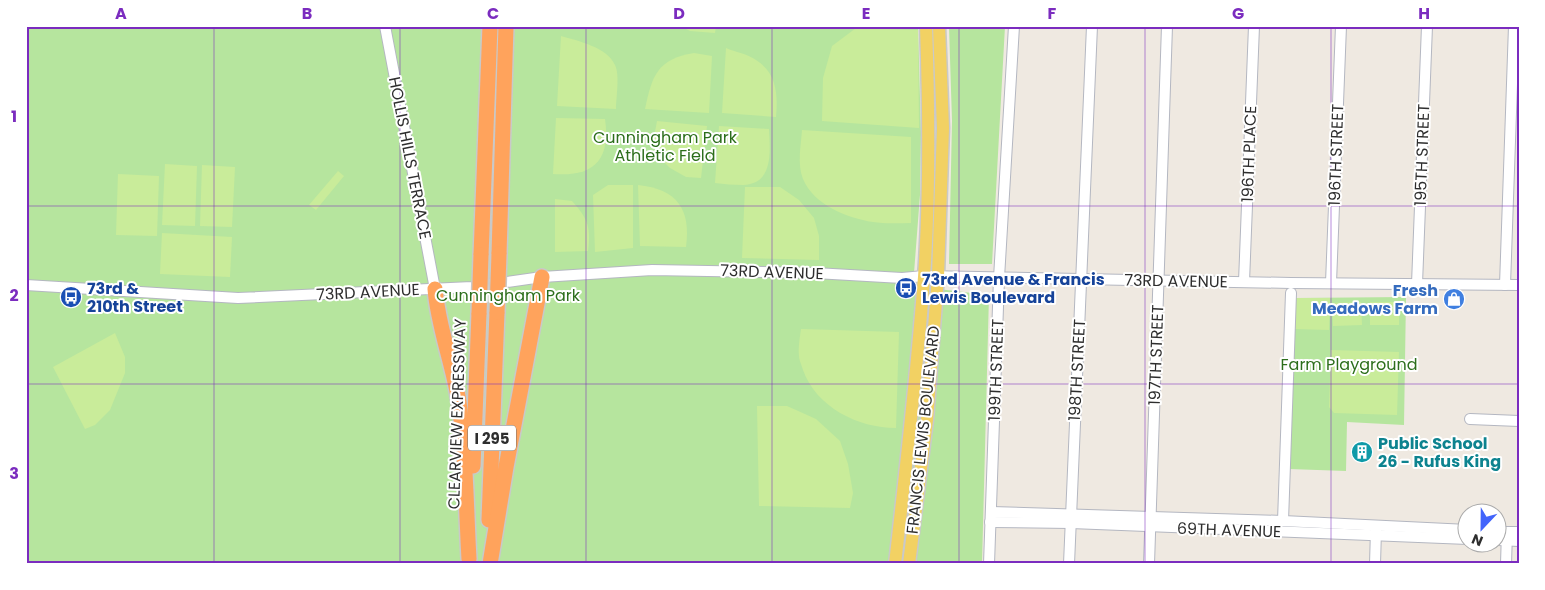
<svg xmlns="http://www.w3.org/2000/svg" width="1545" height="590" font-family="Poppins,sans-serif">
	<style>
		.green { fill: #b6e59e }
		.pitch { fill: #c9ec9a }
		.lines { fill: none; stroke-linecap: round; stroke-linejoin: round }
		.minor-casing { stroke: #b4b7c1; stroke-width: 12 }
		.major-casing { stroke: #c9c9c9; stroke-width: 15 }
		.highway-casing { stroke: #c9c9c9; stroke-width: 18 }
		.minor { stroke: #fff; stroke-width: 10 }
		.major { stroke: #f2d163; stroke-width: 12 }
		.highway { stroke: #ffa35c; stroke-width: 15 }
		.highway-bridge-casing { stroke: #c9c9c9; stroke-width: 18; stroke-linecap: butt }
		.highway-bridge { stroke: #ffa35c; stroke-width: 15 }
		.grid { fill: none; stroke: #7b2cbf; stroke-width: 1; stroke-opacity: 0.55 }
		.labels { text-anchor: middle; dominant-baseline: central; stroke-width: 4; stroke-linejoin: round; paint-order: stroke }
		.shield { fill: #fff; stroke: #6d6d6d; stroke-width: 1 }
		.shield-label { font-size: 15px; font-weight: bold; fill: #2e2e2e }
		.park-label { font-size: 16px; fill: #2c6e1b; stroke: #fff }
		.street-label { font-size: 16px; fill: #2e2e2e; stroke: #fff }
		.transit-label { font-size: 16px; font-weight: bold; fill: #164399; stroke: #fff; text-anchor: start }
		.shop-label { font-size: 16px; font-weight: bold; fill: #366cbe; stroke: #fff; text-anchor: end }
		.culture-label { font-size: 16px; font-weight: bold; fill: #0d838f; stroke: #fff; text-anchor: start }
		.neatline { fill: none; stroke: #7b2cbf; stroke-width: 2 }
		.grid-label { font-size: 16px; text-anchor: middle; font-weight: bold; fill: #7b2cbf }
	</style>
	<rect width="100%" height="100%" fill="#efe9e1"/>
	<g class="green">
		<polygon points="26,26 918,26 921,134 920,195 913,286 989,295 982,564 26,564"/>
		<polygon points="949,26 1005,26 992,264 949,264 952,121"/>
		<polygon points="1406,297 1404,425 1347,422 1346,471 1289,469 1295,298"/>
	</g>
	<g class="pitch">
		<polygon points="680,26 716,26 715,33 690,31"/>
		<polygon points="856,28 918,30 919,128 822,121 823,78 832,46"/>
		<path d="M561,36C578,41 607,47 615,65C620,75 616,98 616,109L557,106Z"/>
		<path d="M726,48C735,52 748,54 756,60C777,73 778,95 776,117L722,113Z"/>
		<path d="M694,53L712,56L709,113L645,109C652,76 657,59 694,53Z"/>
		<path d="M556,118L605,119C611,161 593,177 553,174Z"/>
		<polygon points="657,121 707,126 701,178 686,177 670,168 658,156 653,142"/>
		<path d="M719,126L769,129C770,151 774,184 743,185C734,185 724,184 715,183Z"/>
		<path d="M802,130L911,137V223C899,223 885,224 873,222C847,218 814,205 803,179C797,164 801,145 802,130Z"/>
		<polygon points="165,164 197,166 195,226 162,225"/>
		<polygon points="202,165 235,167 232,227 200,226"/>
		<polygon points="338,171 344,176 316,210 309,205"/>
		<polygon points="118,174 159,176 157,236 116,235"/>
		<polygon points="608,185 633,185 633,248 595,252 593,195"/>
		<path d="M638,185C677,189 691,209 686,247L640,246Z"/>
		<polygon points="745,187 780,187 799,200 814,218 819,236 819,260 742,258"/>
		<path d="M555,199L572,201C588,219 591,227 588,251L555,252Z"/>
		<polygon points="162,233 232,237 230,277 160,274"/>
		<polygon points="1295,298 1330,298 1329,330 1294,329"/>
		<polygon points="1361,302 1362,325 1333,326 1332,303"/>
		<rect x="1370" y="302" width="29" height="23"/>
		<path d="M801,329L899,332L896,428C858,428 816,407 803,370C802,366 799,360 799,356C798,347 800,337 801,329Z"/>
		<polygon points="115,333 125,357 125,373 110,410 95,425 85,429 53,367"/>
		<polygon points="1331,350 1399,352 1397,415 1334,413 1329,407"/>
		<polygon points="757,406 787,406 816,419 840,441 848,464 853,493 850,508 759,506"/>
	</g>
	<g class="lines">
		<g class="minor-casing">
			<g id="minor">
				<polyline points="385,26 435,289"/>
				<polyline points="1244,282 1254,26"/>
				<polyline points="1331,283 1341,26"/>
				<polyline points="1417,284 1427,26"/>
				<polyline points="26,285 238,298 472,287 542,277 652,270 815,273 902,278 924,276 1291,283 1519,285"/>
				<polyline points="1505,285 1514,26"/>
				<polyline points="1470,419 1519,421"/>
				<polyline points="991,512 1283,521 1468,530"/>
				<polyline points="1283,521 1291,293"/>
				<polyline points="990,522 1071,523 1468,539"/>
				<polyline points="1498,532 1519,532"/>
				<polyline points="1498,540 1519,541"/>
				<polyline points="989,564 999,278 1014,26"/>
				<polyline points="1069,564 1092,26"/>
				<polyline points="1149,564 1167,26"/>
				<polyline points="1375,564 1376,530"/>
				<polyline points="1506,564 1507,532"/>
			</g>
		</g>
		<g class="major-casing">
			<g id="major">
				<path d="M895,564C906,468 917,373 924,277C930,193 929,110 926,26"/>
				<polyline points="909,564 927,420 938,276 943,128 939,26"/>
			</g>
		</g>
		<g class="highway-casing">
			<g id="highway">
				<polyline points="499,254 506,26"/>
				<polyline points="481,255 490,26"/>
				<path d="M435,289C438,327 453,364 459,402C466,454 466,507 469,559"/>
				<polyline points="473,466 479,313"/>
				<polyline points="489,520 497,312"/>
				<polyline points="490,564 506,467 542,277"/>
			</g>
		</g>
		<use href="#minor" class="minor"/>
		<use href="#major" class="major"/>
		<use href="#highway" class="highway"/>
		<g class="highway-bridge-casing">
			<g id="highway-bridge">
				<polyline points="497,312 499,254"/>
				<polyline points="479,313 481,255"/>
			</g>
		</g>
		<use href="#highway-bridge" class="highway-bridge"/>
	</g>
	<path class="grid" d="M214,26V564M400,26V564M586,26V564M772,26V564M959,26V564M1145,26V564M1331,26V564M26,206H1519M26,384H1519"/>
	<defs>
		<g id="bus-disc" transform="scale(1.125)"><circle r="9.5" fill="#1a4fb4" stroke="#fff"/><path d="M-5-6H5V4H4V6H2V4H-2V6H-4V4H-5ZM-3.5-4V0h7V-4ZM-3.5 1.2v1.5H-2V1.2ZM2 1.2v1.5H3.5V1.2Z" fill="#fff"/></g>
		<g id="shop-disc" transform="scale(1.125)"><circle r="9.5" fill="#3f7fe0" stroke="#fff"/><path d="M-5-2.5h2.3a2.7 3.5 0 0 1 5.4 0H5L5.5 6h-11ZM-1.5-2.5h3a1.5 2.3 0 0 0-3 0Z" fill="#fff"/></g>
		<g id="building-disc" transform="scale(1.125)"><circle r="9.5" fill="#0f9aa8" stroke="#fff"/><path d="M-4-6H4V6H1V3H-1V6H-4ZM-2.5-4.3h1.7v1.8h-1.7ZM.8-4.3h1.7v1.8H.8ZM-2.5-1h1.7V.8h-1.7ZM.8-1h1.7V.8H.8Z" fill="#fff"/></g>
	</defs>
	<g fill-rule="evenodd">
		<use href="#bus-disc" x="906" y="288"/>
		<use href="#bus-disc" x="71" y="297"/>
		<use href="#shop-disc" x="1454" y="299"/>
		<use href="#building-disc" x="1362" y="452"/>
	</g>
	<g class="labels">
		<rect class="shield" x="468" y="425.5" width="48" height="25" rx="4"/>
		<g class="shield-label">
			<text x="492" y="438">I 295</text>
		</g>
		<g class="park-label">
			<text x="665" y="137">Cunningham Park<tspan x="665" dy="18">Athletic Field</tspan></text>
			<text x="508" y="295">Cunningham Park</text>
			<text x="1349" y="364">Farm Playground</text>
		</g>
		<g class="street-label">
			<text transform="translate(1249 154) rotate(-88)">196TH PLACE</text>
			<text transform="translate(1336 155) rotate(-88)">196TH STREET</text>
			<text transform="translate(1422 155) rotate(-88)">195TH STREET</text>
			<text transform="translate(410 158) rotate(79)">HOLLIS HILLS TERRACE</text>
			<text transform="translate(772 272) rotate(2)">73RD AVENUE</text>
			<text transform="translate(1176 281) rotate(1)">73RD AVENUE</text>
			<text transform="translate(368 292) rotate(-3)">73RD AVENUE</text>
			<text transform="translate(1156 355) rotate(-88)">197TH STREET</text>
			<text transform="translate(996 370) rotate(-88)">199TH STREET</text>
			<text transform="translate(1077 370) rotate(-87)">198TH STREET</text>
			<text transform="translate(457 414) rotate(-88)">CLEARVIEW EXPRESSWAY</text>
			<text transform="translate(923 430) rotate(-84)">FRANCIS LEWIS BOULEVARD</text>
			<text transform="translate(1229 530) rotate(2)">69TH AVENUE</text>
		</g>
		<g class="transit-label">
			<text x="922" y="279">73rd Avenue &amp; Francis<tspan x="922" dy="18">Lewis Boulevard</tspan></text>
			<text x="87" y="288">73rd &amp;<tspan x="87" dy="18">210th Street</tspan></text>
		</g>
		<g class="shop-label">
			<text x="1438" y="290">Fresh<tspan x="1438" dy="18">Meadows Farm</tspan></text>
		</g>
		<g class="culture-label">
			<text x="1378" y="443">Public School<tspan x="1378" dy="18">26 - Rufus King</tspan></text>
		</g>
	</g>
	<rect width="1545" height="590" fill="none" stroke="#ffffff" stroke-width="55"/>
	<g transform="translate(1482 528) rotate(202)"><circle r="24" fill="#ffffff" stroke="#ababab"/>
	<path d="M0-4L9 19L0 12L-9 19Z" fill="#4264fb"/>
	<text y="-8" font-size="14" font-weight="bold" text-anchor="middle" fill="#2e2e2e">N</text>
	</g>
	<rect x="28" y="28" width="1490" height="534" class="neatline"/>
	<g class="grid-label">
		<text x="121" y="19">A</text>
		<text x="307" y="19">B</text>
		<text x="493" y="19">C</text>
		<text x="679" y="19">D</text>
		<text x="866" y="19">E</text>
		<text x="1052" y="19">F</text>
		<text x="1238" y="19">G</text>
		<text x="1424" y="19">H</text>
		<text x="14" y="122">1</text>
		<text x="14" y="301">2</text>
		<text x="14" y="479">3</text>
	</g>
</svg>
